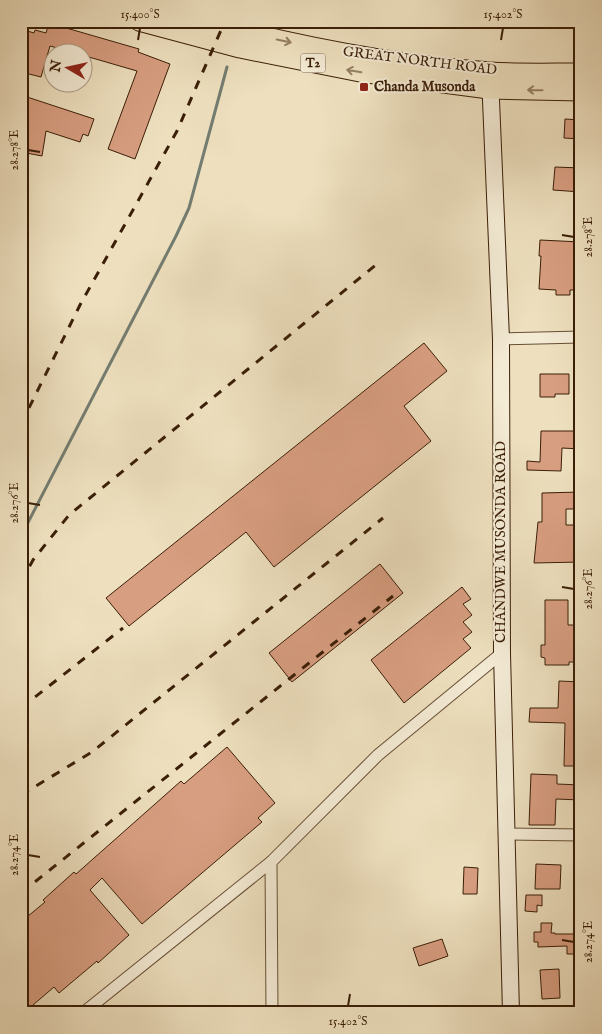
<svg xmlns="http://www.w3.org/2000/svg" width="602" height="1034" font-family="'IM FELL English',serif">
	<style>
		.lines { fill: none; stroke-linecap: round; stroke-linejoin: round }
		.stream { stroke: #747d71; stroke-width: 3 }
		.building { fill: #d89e81; stroke: #3a1e07 }
		.street-casing { stroke: #674e35; stroke-width: 13 }
		.secondary-casing { stroke: #3a1e07; stroke-width: 18 }
		.primary-casing { stroke: #3a1e07; stroke-width: 21 }
		.street { stroke: #f4ebd5; stroke-width: 11 }
		.secondary { stroke: #f4ebd5; stroke-width: 16 }
		.primary { stroke: #eee0bf; stroke-width: 19 }
		.rail { stroke: #3a1e07; stroke-width: 3; stroke-dasharray: 9 9; stroke-linecap: butt }
		.oneway { stroke: #947f63 }
		.ticks { fill: none; stroke: #3a1e07; stroke-width: 2 }
		.poi-dot { fill: #8f2418; stroke: #f4ebd5; stroke-width: 2 }
		.labels { text-anchor: middle; dominant-baseline: central; stroke-width: 4; stroke-linejoin: round; paint-order: stroke }
		.shield { fill: #f4ebd5; stroke: #725c45; stroke-width: 1 }
		.shield-label { font-size: 12px; font-weight: bold; fill: #3a1e07 }
		.street-label { font-size: 14px; fill: #3a1e07; stroke: #f4ebd5 }
		.poi-label { font-size: 14px; font-weight: bold; fill: #3a1e07; stroke: #f4ebd5; text-anchor: start }
		.neatline { fill: none; stroke: #3a1e07; stroke-width: 2 }
		.ticks-label { font-size: 12px; text-anchor: middle; fill: #3a1e07 }
	</style>
	<rect width="100%" height="100%" fill="#eee0bf"/>
	<filter id="stains"><feTurbulence type="fractalNoise" baseFrequency=".004" numOctaves="4"/><feColorMatrix values="0 0 0 0 .2 0 0 0 0 .09 0 0 0 0 .02 0 0 0 .5 -.17"/></filter>
	<radialGradient id="worn" r=".72"><stop offset=".6" stop-color="#630" stop-opacity="0"/><stop offset="1" stop-color="#630" stop-opacity=".3"/></radialGradient>
	<g class="lines">
		<polyline class="stream" points="21,536 176,236 189,208 227,67"/>
	</g>
	<g class="building">
		<polygon points="49,23 139,49 138,52 170,64 135,159 108,149 137,71 82,55 82,52 72,52 50,46 41,77 21,72 21,29 34,33 35,30 46,33"/>
		<polygon points="21,95 94,119 88,136 83,134 80,142 46,131 42,156 21,152"/>
		<polygon points="565,119 581,120 581,139 564,138"/>
		<polygon points="555,167 581,168 581,192 553,190"/>
		<polygon points="540,240 581,242 581,290 570,290 570,295 556,295 556,290 539,289 541,256 539,256"/>
		<polygon points="424,343 447,371 404,406 431,441 274,567 246,532 129,626 106,598"/>
		<polygon points="540,374 569,374 569,394 555,394 555,397 540,397"/>
		<polygon points="541,431 581,431 581,449 562,448 561,471 527,470 527,461 540,462"/>
		<polygon points="581,492 581,509 566,509 566,525 576,525 575,549 581,549 581,562 534,563 538,522 542,522 542,493"/>
		<polygon points="380,564 403,593 292,682 269,653"/>
		<polygon points="462,587 471,599 463,604 472,615 463,622 472,632 463,639 471,648 404,703 371,660"/>
		<polygon points="545,600 568,600 568,625 581,625 581,662 569,662 569,665 545,665 545,658 541,657 541,645 545,645"/>
		<polygon points="559,681 581,682 581,711 575,711 574,766 564,766 565,723 529,722 530,708 558,708"/>
		<polygon points="227,747 275,803 258,818 262,822 142,924 102,878 90,890 129,935 98,963 97,961 59,993 54,987 26,1011 21,1005 21,922 45,902 43,900 74,872 76,874 181,781 184,784"/>
		<polygon points="531,774 557,775 557,784 581,785 581,800 556,799 555,825 529,825"/>
		<polygon points="536,864 561,865 560,889 535,889"/>
		<polygon points="464,867 478,868 477,894 463,894"/>
		<polygon points="526,895 542,895 542,906 537,905 537,912 525,911"/>
		<polygon points="541,923 552,923 551,933 555,933 555,934 580,934 581,954 567,954 567,946 538,947 538,942 534,942 534,932 541,932"/>
		<polygon points="442,939 448,956 419,966 413,948"/>
		<polygon points="559,969 560,998 542,999 540,970"/>
	</g>
	<g class="lines">
		<g class="street-casing">
			<g id="street">
				<polyline points="501,339 581,337"/>
				<polyline points="507,834 581,835"/>
				<polyline points="83,1013 271,862"/>
				<polyline points="272,1013 271,862 378,755 502,653"/>
			</g>
		</g>
		<g class="secondary-casing">
			<polyline id="secondary" points="490,76 501,339 502,653 511,1013"/>
		</g>
		<g class="primary-casing">
			<g id="primary">
				<polyline points="139,21 240,48 360,72 489,89 581,91"/>
				<path d="M202,21C296,46 393,65 490,72C520,74 551,73 581,73"/>
			</g>
		</g>
		<use href="#street" class="street"/>
		<use href="#secondary" class="secondary"/>
		<use href="#primary" class="primary"/>
		<g class="rail">
			<polyline points="21,424 80,305 177,131 225,21"/>
			<polyline points="21,582 33,560 69,515 377,264"/>
			<polyline points="21,708 123,628"/>
			<polyline points="21,795 92,752 383,518"/>
			<polyline points="21,893 393,596"/>
		</g>
	</g>
	<defs><path id="oneway-shaft" d="M-6 0H5M1.5-3L5.5 0L1.5 3" fill="none" stroke-width="1.6" stroke-linecap="round" stroke-linejoin="round" transform="scale(1.25)"/></defs>
	<g class="oneway">
		<use href="#oneway-shaft" transform="translate(284 41) rotate(12)"/>
		<use href="#oneway-shaft" transform="translate(354 71) rotate(-170)"/>
		<use href="#oneway-shaft" transform="translate(535 90) rotate(-179)"/>
	</g>
	<path class="ticks" d="M138,40L140,28M501,40L503,28M28,150L40,152M562,235L574,237M28,503L40,505M562,587L574,589M28,855L40,857M562,940L574,942M348,1006L350,994"/>
	<rect class="poi-dot" x="359" y="82" width="10" height="10" rx="2.5"/>
	<g class="labels">
		<rect class="shield" x="300.5" y="53.5" width="25" height="19" rx="4"/>
		<g class="shield-label">
			<text x="313" y="63">T2</text>
		</g>
		<g class="street-label">
			<text transform="translate(420 61) rotate(7)">GREAT NORTH ROAD</text>
			<text transform="translate(501 542) rotate(-90)">CHANDWE MUSONDA ROAD</text>
		</g>
		<g class="poi-label">
			<text x="374" y="87">Chanda Musonda</text>
		</g>
	</g>
	<rect width="602" height="1034" fill="none" stroke="#eee0bf" stroke-width="55"/>
	<g transform="translate(68 68) rotate(279)"><circle r="24" fill="#f4ebd5" stroke="#aa9983"/>
	<path d="M0-4L9 19L0 12L-9 19Z" fill="#8f2418"/>
	<text y="-8" font-size="14" font-weight="bold" text-anchor="middle" fill="#3a1e07">N</text>
	</g>
	<rect x="28" y="28" width="546" height="978" class="neatline"/>
	<g class="ticks-label">
		<text x="140" y="18">15.400°S</text>
		<text x="503" y="18">15.402°S</text>
		<text transform="translate(14 150) rotate(-90)" y="4">28.278°E</text>
		<text transform="translate(588 237) rotate(-90)" y="4">28.278°E</text>
		<text transform="translate(14 503) rotate(-90)" y="4">28.276°E</text>
		<text transform="translate(588 589) rotate(-90)" y="4">28.276°E</text>
		<text transform="translate(14 855) rotate(-90)" y="4">28.274°E</text>
		<text transform="translate(588 942) rotate(-90)" y="4">28.274°E</text>
		<text x="348" y="1025">15.402°S</text>
	</g>
	<rect width="100%" height="100%" filter="url(#stains)"/>
	<rect width="100%" height="100%" fill="url(#worn)"/>
</svg>
